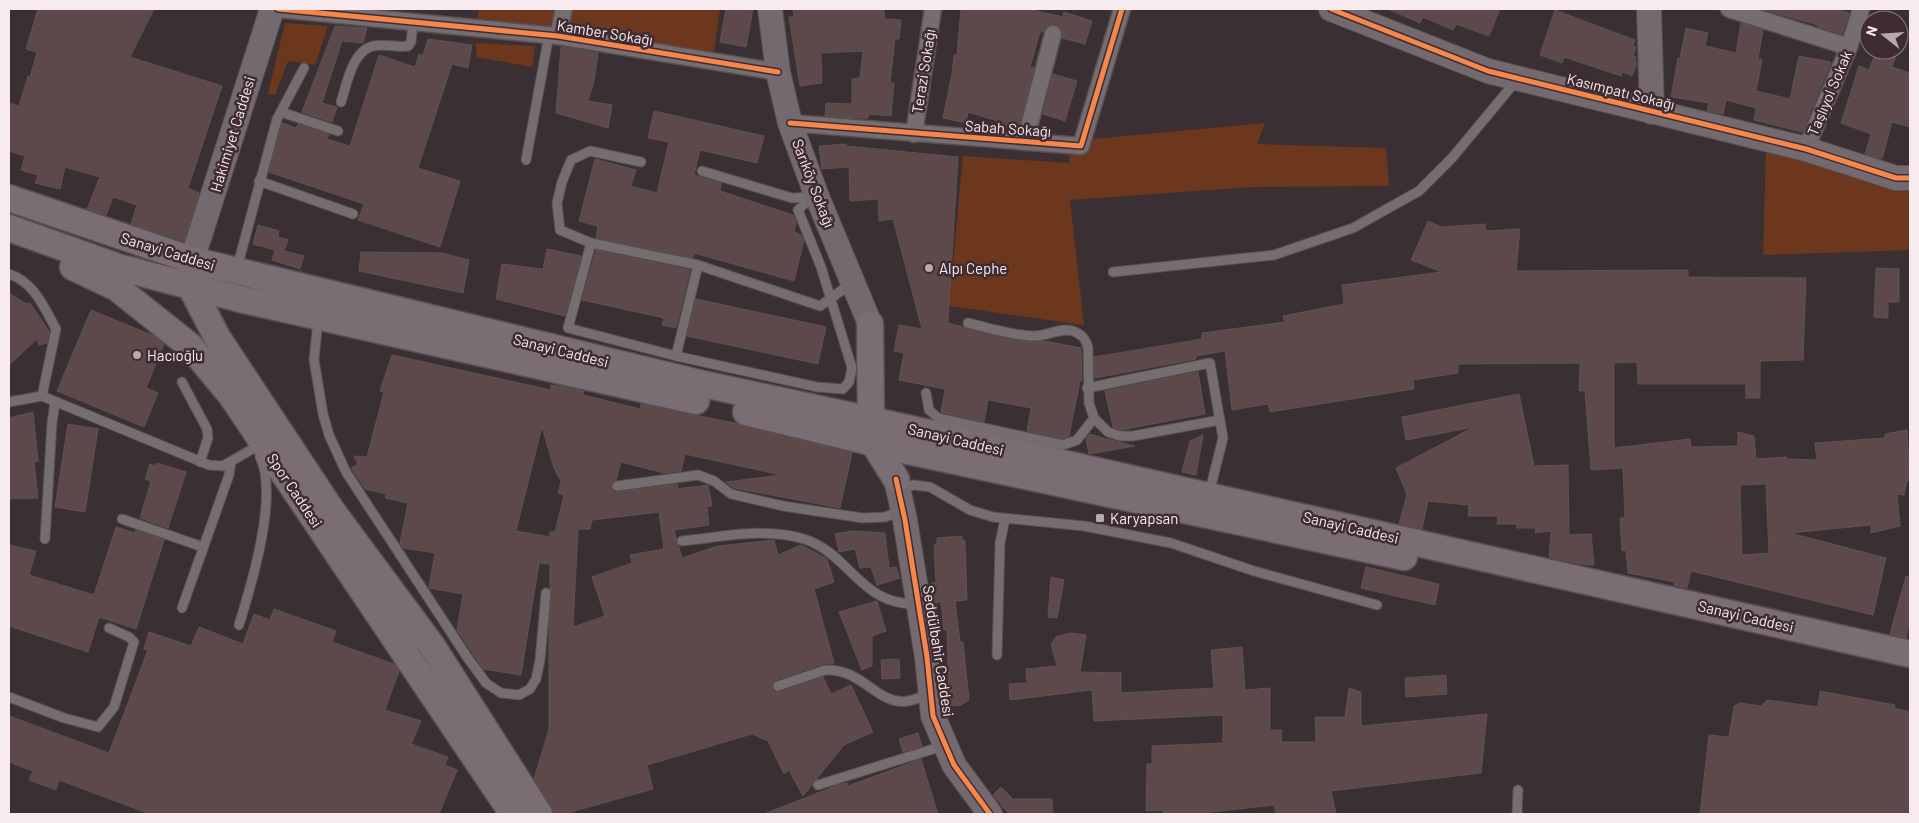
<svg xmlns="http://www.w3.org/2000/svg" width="1919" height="823" font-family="Barlow,sans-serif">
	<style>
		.green { fill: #6d371e }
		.building { fill: #5d484a; stroke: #5c5353; fill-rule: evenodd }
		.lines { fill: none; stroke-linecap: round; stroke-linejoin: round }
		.lane-casing { stroke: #584f52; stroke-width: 11 }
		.street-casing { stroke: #584f52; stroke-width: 19 }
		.secondary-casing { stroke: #584f52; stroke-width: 26 }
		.primary-casing { stroke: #584f52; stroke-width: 29 }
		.lane { stroke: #766d70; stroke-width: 9 }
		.street { stroke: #766d70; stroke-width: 16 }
		.secondary { stroke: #73696e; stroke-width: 24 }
		.primary { stroke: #7b6d74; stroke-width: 26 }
		.cycleway-casing { stroke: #3e2c32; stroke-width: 8 }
		.cycleway { stroke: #f5874c; stroke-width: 5 }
		.poi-dot { fill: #b6aaad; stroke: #3e2c32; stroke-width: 2 }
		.labels { text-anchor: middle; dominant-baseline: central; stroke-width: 5; stroke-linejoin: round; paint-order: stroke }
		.street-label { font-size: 15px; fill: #f8ebef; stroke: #3e2c32 }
		.poi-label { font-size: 15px; fill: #f8ebef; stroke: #3e2c32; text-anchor: start }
	</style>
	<rect width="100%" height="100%" fill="#3a3033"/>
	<g class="green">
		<polygon points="479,9 720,9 714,52 477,18"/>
		<polygon points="285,23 328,26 315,65 288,61 275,95 268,94"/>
		<polygon points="475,43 535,46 532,67 477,57"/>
		<polygon points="1265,123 1257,144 1386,148 1389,186 1252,187 1070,200 1084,325 949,306 963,156 1069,163 1071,141"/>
		<polygon points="1766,150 1910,183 1910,250 1763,255"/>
	</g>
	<g class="building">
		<polygon points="38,9 154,9 130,57 222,86 188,188 199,193 184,241 131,224 137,205 113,197 106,215 87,209 100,177 65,167 60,189 35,183 38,175 21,170 25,156 9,151 9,103 19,106 28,76 30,77 37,52 26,49"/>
		<polygon points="726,9 753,9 746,47 720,42"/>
		<polygon points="793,9 884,9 884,19 901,20 899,39 895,39 890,83 894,83 891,116 868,114 868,118 855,118 825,116 826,103 852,104 852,79 860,78 863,51 821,53 822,83 800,86 789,17 794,17"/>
		<polygon points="961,9 1028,9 1063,17 1064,12 1092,21 1085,44 1062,38 1062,31 1056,24 1050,25 1043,32 1040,32 1030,67 1034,68 1018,131 1000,126 1001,122 968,112 966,123 943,118 952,74 954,55 957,55"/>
		<polygon points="1388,9 1500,9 1489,36 1456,24 1453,30 1423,17 1420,23"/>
		<polygon points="1761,9 1837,9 1849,13 1842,34 1818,27 1818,25"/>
		<polygon points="1555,10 1635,40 1633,46 1636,47 1633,56 1636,57 1635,62 1637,63 1632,76 1623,72 1621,76 1564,57 1562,63 1540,55"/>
		<polygon points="1741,23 1763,30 1758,59 1762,60 1756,91 1790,99 1799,56 1831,62 1802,132 1754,120 1756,108 1726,100 1723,114 1707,111 1709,103 1671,97 1678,58 1680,58 1686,28 1708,33 1705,46 1736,53"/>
		<polygon points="335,26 367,28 363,43 342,41 322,103 337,107 332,122 302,112"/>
		<polygon points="428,39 472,45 468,68 452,64 418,168 460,181 440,247 358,220 364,204 269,172 282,123 296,128 298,124 329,134 327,139 350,146 379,55 415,67 419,54 423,55"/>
		<polygon points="561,47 598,53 594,81 588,101 612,105 608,128 556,113"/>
		<polygon points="1877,50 1898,50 1892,67 1910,73 1910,127 1892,122 1882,159 1865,154 1871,134 1841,123 1859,66 1869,70"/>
		<polygon points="1053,74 1077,81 1065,121 1043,114"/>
		<polygon points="654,111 764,136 757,163 700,150 694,175 721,183 720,191 793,215 796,222 794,232 801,235 804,240 794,281 694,253 693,258 596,238 598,226 579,221 595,159 636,170 631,186 657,193 669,142 648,138"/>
		<polygon points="846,144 846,146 958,157 948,323 1009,339 1034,342 1045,341 1081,348 1082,380 1080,381 1069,436 1063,439 1027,431 1031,408 988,400 984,422 941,412 945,389 899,380 904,353 894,351 899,325 922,329 893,219 879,221 878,199 850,201 849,167 822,169 819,146"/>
		<path d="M1428,221L1442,227L1485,224L1486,231L1520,229L1516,271L1688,270V277L1806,278L1803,360L1760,361V398H1746V384H1638L1637,362L1614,363V448L1690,439L1691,447L1738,446V432L1754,436L1756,459L1786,457V459L1817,460L1815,443L1885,438V434L1907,430L1910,480L1907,481L1904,495L1897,494L1900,526L1871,533V525L1790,533L1886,558L1873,615L1691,571L1687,588L1674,585L1675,582L1628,573L1626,550L1622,551L1620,518H1625L1623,468L1591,470L1585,391H1579L1580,363L1458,364V373L1413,380L1414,389L1270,412L1268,404L1232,410L1225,351L1196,356V359L1095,378L1094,357L1202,339V333L1285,322L1283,316L1344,304L1342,285L1442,272L1411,260ZM1766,484L1769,553L1742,555L1740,485Z"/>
		<polygon points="258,225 279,231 278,237 288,240 284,251 304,256 300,269 272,260 275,250 253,244"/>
		<polygon points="547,249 581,256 565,316 496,299 502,264 543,269"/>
		<polygon points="596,250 690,270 676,328 662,325 664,318 582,300"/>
		<polygon points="361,252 442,253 469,260 463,293 359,271"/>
		<polygon points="1876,268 1899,269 1899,302 1888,302 1888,318 1874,317"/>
		<polygon points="9,293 26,304 30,303 49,331 47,343 39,345 37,339 9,365"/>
		<polygon points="696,299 826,327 818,364 687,336"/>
		<polygon points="91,310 154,336 164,344 146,388 158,393 144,427 57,391"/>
		<path d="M392,355L551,390V385L566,387L584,391L583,395L640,409L641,404L739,424L852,453L840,508L734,488L726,482L781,475L685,454L681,471L664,473L621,462L616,480L611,486L613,492H617L678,484L677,489L708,485L712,506H707L709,525L674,530L682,558L718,546L774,540L778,555L801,545L827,559L834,582L814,589L834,663L823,664L776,680L772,688L774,691L780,692L823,677L831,694L851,685L873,732L844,745L803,796L789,770L784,774L768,741L752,734L647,765L653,789L564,814H555L534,779L549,729V624L552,594L550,588V564L539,563L521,675L483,669L457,630L463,594L429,588L435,553L403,548L400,543L408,503L385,498L386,494L365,489L351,468L358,464L354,456L367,457L384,392L380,391ZM542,427L554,468L561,481L558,493L564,495L555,532H550V537L516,531ZM659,512L664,549L630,555L632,563L592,577L605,616L573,627L578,529H590L592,520Z"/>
		<polygon points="1198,372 1205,414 1121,430 1113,427 1105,391"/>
		<polygon points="1519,394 1534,466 1568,465 1569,535 1591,534 1594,565 1580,564 1549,557 1551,531 1535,533 1536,528 1517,528 1517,524 1497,524 1498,516 1468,516 1469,505 1428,501 1422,529 1399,524 1407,494 1396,468 1474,427 1406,440 1402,417"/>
		<polygon points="33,412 38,461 34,462 38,498 9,499 9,418"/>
		<polygon points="68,424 98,429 85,512 55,507"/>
		<polygon points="1089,434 1118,442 1135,446 1089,454 1086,438"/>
		<polygon points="1203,435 1196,475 1182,472 1190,441"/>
		<polygon points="157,463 186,472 168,528 140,518 151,481 145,479 150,464 156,466"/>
		<polygon points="116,527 135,533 136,530 164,540 136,629 99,617 88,652 9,626 9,545 36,551 29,575 94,595"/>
		<polygon points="852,531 885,533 889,568 896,567 900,578 877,585 871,567 860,568 855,549 839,552 835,534"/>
		<polygon points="962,536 962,540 965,540 967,600 955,601 960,642 963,642 969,700 961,705 949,706 947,630 944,630 941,602 932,603 931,583 936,583 934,545 937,544 937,538"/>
		<polygon points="1366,567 1439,584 1435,605 1361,588"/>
		<polygon points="1906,576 1910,577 1910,618 1906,638 1890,634"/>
		<polygon points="1051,577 1064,580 1057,618 1048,617"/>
		<polygon points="877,601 886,631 872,636 872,666 862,670 839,612"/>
		<polygon points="274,609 336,631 332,642 394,664 399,671 385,710 421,721 411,744 448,757 445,765 457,770 439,814 150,814 59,780 56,790 29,780 33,771 9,762 9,716 109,753 148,650 144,649 149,632 191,646 199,627 243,644 254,614 270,620"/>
		<polygon points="1070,633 1086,635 1080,672 1121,673 1121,693 1214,688 1211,650 1242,647 1245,690 1270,688 1270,730 1282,730 1281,742 1316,742 1315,717 1345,717 1349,688 1361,692 1361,726 1487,714 1481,773 1331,791 1336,814 1276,814 1274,805 1211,812 1211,814 1163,814 1163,810 1146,811 1147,764 1152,764 1152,746 1223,743 1223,715 1094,721 1092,690 1010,700 1009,684 1027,683 1026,669 1057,666 1051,644 1056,637"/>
		<polygon points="899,659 900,678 882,679 881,660"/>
		<polygon points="1446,675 1447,694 1406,697 1405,678"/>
		<polygon points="1820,691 1895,705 1894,708 1910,712 1910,814 1700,814 1709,735 1729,737 1734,706 1740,703 1761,706 1767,700 1818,707"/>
		<polygon points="918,733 922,746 903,752 899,739"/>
		<polygon points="921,759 938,814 764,814 838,785 847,783 848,786"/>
		<polygon points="1001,787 1015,801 1014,799 1052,799 1053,814 1009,814 993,795"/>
	</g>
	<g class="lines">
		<g class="lane-casing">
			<g id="lane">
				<path d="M341,102C347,84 352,51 373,46C385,43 397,48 408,46L411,42L413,23"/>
				<polyline points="281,112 338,131"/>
				<polyline points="526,160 549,35"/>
				<polyline points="641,162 590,151 571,160 562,182 557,203 560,230 591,243 698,265 820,306 852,283"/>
				<polyline points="702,171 792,198 812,197"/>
				<polyline points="259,181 353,214"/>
				<polyline points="591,243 568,328 676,356 817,387 843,389 849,382 852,368 821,267 798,210 814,195"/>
				<polyline points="237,268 277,119 304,68"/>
				<polyline points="1113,272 1274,255 1353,228 1419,191 1452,158 1516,81"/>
				<path d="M9,274C34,282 44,307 56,329L42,396"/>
				<polyline points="318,320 314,360 323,414 329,435 346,472 467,657 486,683 501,693 519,695 530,689 536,679 540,660 546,593"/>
				<path d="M968,323C990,328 1013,336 1034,336C1048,336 1060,327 1073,331C1082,334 1086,339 1088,348L1089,403L1094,418L1108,432L1120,436H1133L1220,420"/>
				<polyline points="676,356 698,265"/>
				<polyline points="182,382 207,429 208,438 200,462"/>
				<polyline points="1087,388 1210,363 1223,438 1209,494"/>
				<polyline points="926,393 929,410 938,418 1063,445 1077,440 1094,418"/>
				<polyline points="9,402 42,396 209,465 223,466 261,444"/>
				<polyline points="617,486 698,475 714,481 731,494 783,506 863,518 885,517 901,511"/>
				<polyline points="900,488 914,485 930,487 970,510 993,517 1084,526 1171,543 1254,571 1377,605"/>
				<polyline points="122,519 203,547"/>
				<polyline points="45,539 52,423 55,402"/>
				<path d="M682,541C722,537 764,527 804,539C851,554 860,606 918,604"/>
				<polyline points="182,608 229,475 231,462"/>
				<path d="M239,625C251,586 279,495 260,457"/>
				<polyline points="997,655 1000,543 1005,519"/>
				<path d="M778,686L825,670C863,668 877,706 908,701C915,700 923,696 931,694"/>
				<polyline points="9,697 64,718 98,727 114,707 134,642 129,637 109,628"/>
				<polyline points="818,785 946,745"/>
				<polyline points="1517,814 1518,790"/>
			</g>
		</g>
		<g class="street-casing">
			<g id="street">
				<polyline points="278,9 558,36 778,72"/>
				<polyline points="1729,9 1849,47"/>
				<polyline points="558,36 564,9"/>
				<polyline points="790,123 1081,146 1122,9"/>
				<polyline points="914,134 933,9"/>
				<polyline points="1025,142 1053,34"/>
				<polyline points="1806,149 1849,47 1861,9"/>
			</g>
		</g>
		<g class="secondary-casing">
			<g id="secondary">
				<polyline points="770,9 778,72 790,123 816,194 870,324"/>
				<polyline points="1331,9 1488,71 1806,149 1896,178 1910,178"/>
				<polyline points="1649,9 1652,112"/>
				<polyline points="191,280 192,260 272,9"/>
				<polyline points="896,479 905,520 927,657 933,716 954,765 990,814"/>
			</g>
		</g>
		<g class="primary-casing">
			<g id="primary">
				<polyline points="9,198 192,260 703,384 871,420 1910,654"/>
				<polyline points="9,228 118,267 240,299 696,401"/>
				<polyline points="73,267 117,288 190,346 231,395 513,814"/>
				<polyline points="191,287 217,337 332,511 432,646 539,814"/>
				<polyline points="870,324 871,420 873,442 896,479"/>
				<polyline points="746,412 899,449 1404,557"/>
			</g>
		</g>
		<use href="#lane" class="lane"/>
		<use href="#street" class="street"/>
		<use href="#secondary" class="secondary"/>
		<use href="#primary" class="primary"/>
		<g class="cycleway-casing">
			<g id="cycleway">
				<polyline points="278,9 558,36 778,72"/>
				<polyline points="1331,9 1488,71 1806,149 1896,178 1910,178"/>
				<polyline points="790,123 1081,146 1122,9"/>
				<polyline points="896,479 905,520 927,657 933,716 954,765 990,814"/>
			</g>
		</g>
		<use href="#cycleway" class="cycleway"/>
	</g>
	<g class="poi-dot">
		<circle cx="929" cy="268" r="5"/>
		<circle cx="137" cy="355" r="5"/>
		<rect x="1095" y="513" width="10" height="10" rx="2.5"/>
	</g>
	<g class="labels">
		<g class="street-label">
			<text transform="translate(605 32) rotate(9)">Kamber Sokağı</text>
			<text transform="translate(923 71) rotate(-81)">Terazi Sokağı</text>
			<text transform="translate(1621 91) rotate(14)">Kasımpatı Sokağı</text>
			<text transform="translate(1829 93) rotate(-67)">Taşlıyol Sokak</text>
			<text transform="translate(1008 128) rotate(4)">Sabah Sokağı</text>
			<text transform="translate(232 134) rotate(-73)">Hakimiyet Caddesi</text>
			<text transform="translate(814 183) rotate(69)">Sarıköy Sokağı</text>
			<text transform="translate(168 251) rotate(17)">Sanayi Caddesi</text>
			<text transform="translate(561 350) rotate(14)">Sanayi Caddesi</text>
			<text transform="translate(956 439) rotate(13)">Sanayi Caddesi</text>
			<text transform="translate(295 490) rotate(56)">Spor Caddesi</text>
			<text transform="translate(1351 527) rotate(13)">Sanayi Caddesi</text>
			<text transform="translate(1746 616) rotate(13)">Sanayi Caddesi</text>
			<text transform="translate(939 651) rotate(81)">Seddülbahir Caddesi</text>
		</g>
		<g class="poi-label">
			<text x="939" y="268">Alpı Cephe</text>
			<text x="147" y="355">Hacıoğlu</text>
			<text x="1110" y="518">Karyapsan</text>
		</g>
	</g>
	<rect width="1919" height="823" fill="none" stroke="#f8ebef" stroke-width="20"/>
	<g transform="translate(1884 35) rotate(287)"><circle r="24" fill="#3e2c32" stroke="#88787e"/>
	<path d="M0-4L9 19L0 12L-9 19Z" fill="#b6aaad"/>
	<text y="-8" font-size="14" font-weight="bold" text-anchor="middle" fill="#f8ebef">N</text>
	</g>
</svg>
